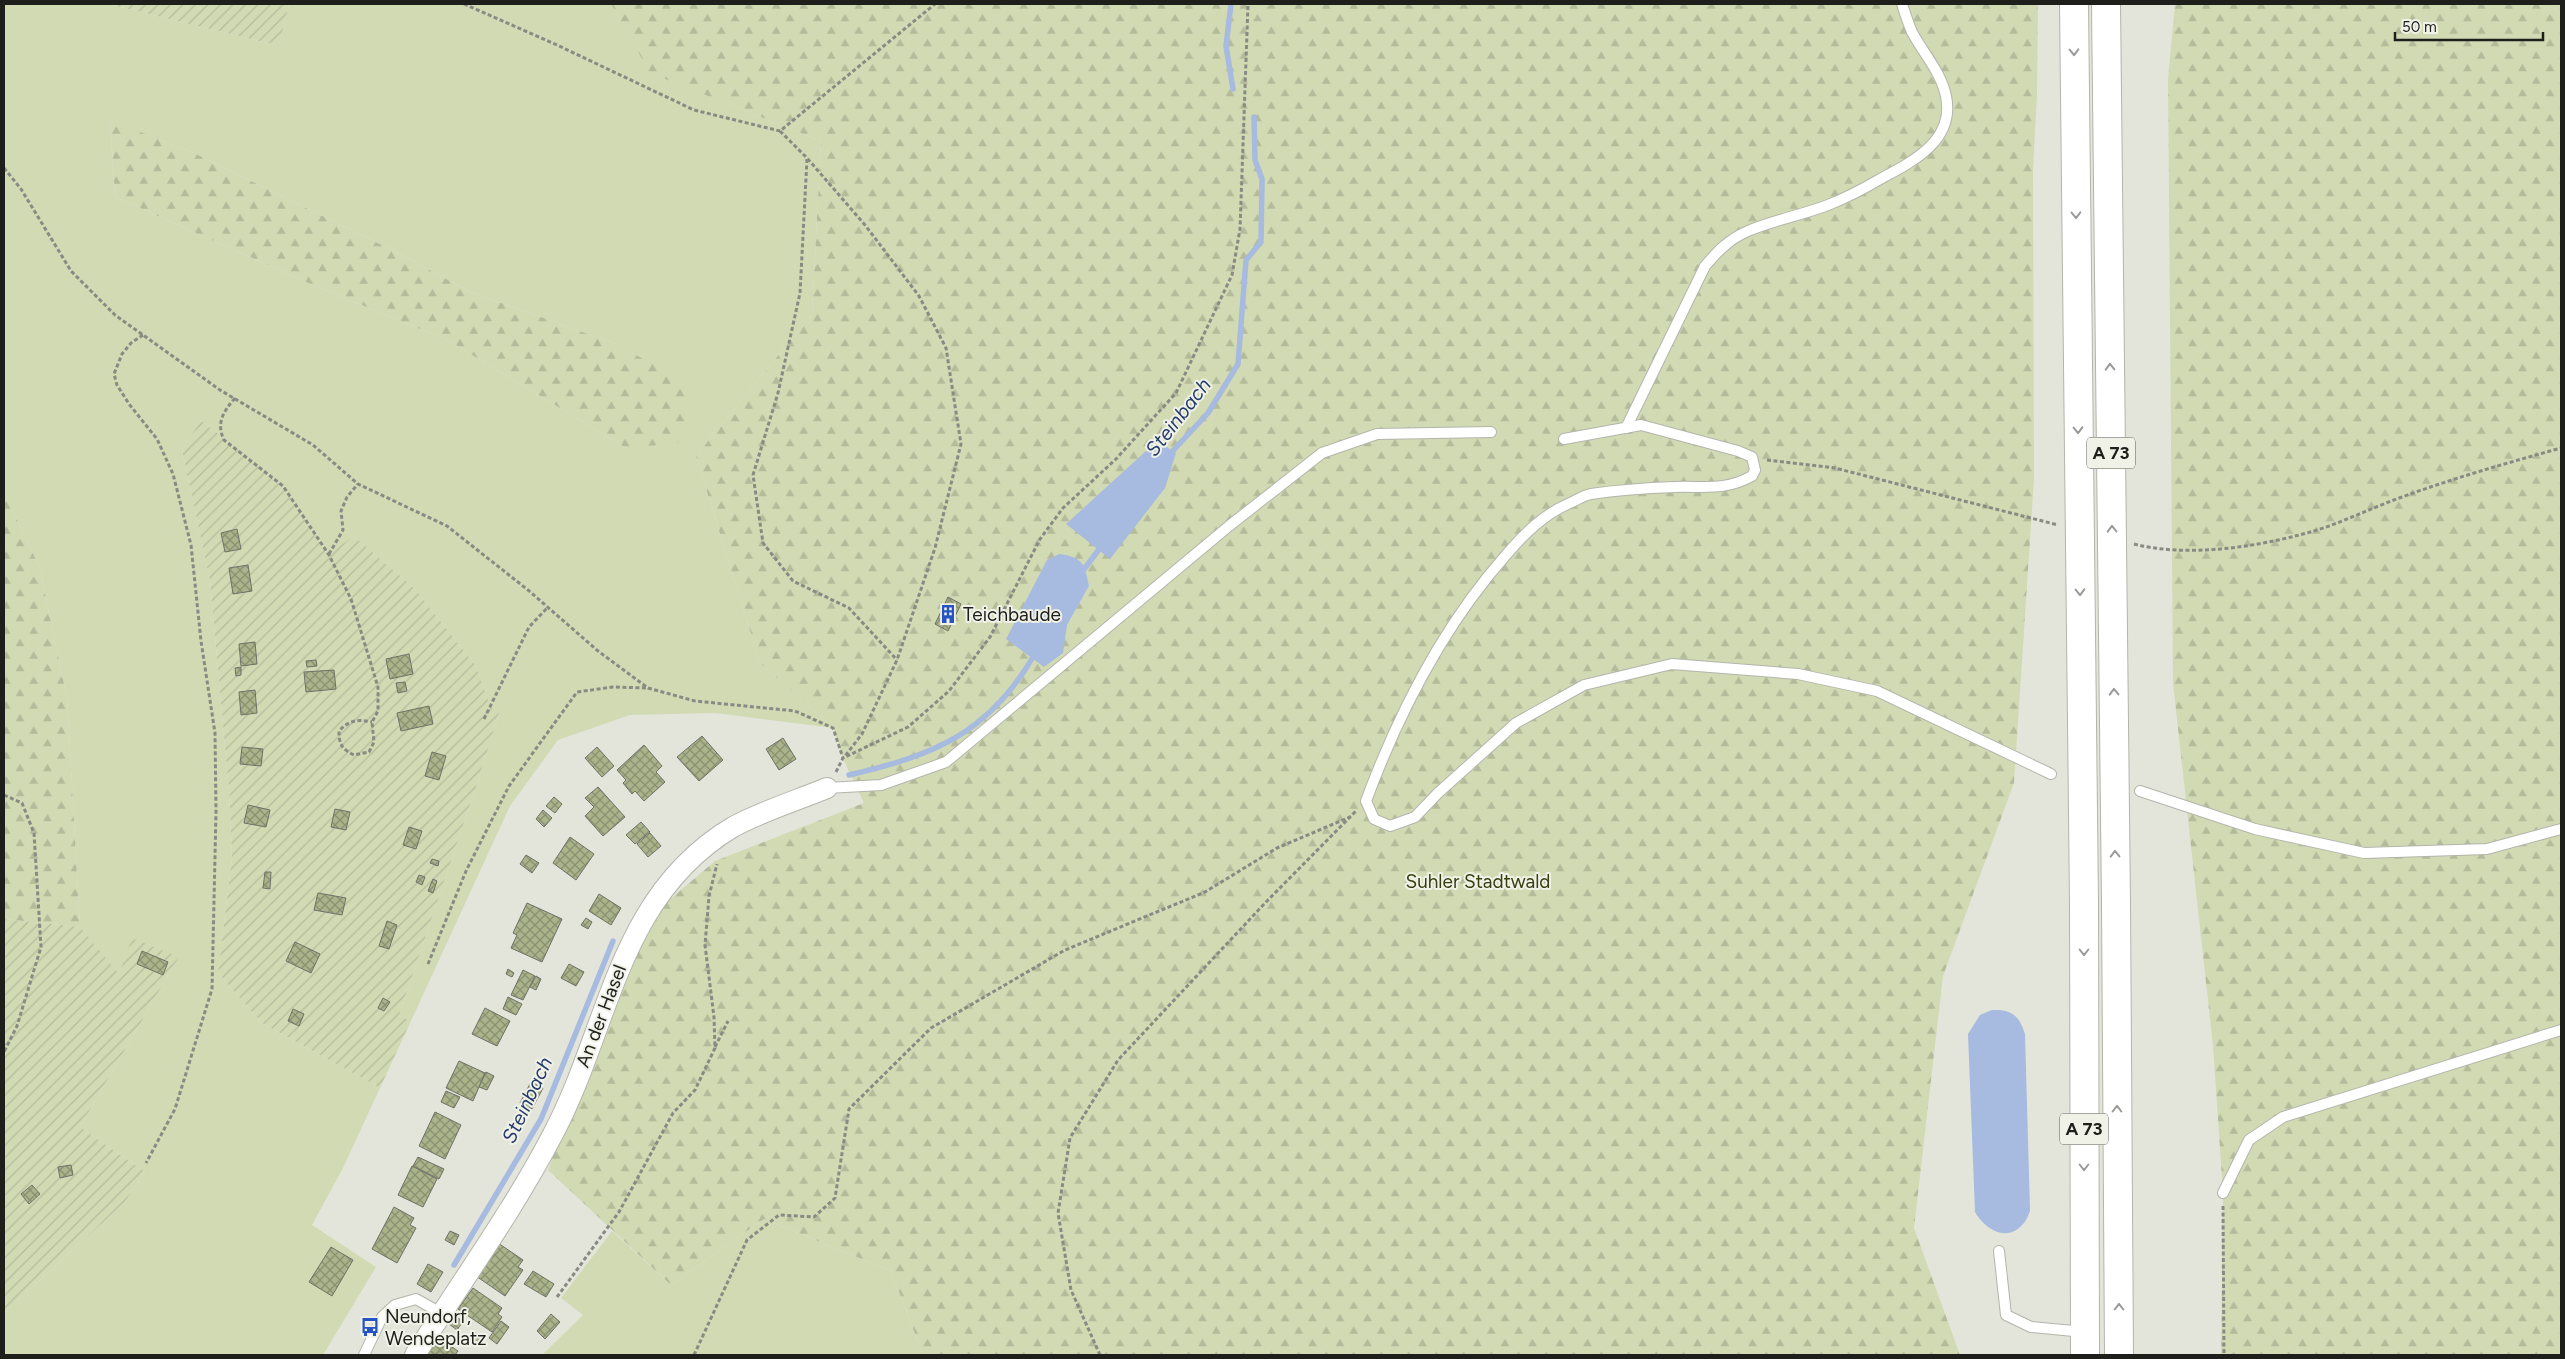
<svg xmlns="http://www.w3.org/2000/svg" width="2565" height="1359" font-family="Figtree,sans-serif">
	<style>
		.grass { fill: #d2dab4; fill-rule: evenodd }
		.forest { fill: url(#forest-firs); fill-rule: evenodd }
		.garden { fill: url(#garden-furrows) }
		.water { fill: #a7badf }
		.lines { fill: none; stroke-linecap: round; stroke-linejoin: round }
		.stream { stroke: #a7badf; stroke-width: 5.5 }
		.building { fill: url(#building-cross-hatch); stroke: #6f7168 }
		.lane-casing { stroke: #b3b5ab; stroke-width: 12 }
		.street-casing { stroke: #b3b5ab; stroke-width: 22 }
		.highway-casing { stroke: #b3b5ab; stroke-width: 30 }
		.path { stroke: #898a83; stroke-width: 3; stroke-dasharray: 4 2.5; stroke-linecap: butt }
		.lane { stroke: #fff; stroke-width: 10 }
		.street { stroke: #fff; stroke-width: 20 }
		.highway { stroke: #fff; stroke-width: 28 }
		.highway-bridge-casing { stroke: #b3b5ab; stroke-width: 30; stroke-linecap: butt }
		.highway-bridge { stroke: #fff; stroke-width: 28 }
		.oneway { stroke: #9a9a98 }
		.labels { text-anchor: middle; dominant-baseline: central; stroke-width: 4; stroke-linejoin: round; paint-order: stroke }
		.shield { fill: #f0f2e8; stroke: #5d5e58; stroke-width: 1 }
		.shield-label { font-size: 18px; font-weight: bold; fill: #1e1e1b }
		.poi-label { font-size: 19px; fill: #1e1e1b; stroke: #f0f2e8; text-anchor: start }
		.park-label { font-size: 19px; fill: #373f0e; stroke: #f0f2e8 }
		.street-label { font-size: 19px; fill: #1e1e1b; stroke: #f0f2e8 }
		.water-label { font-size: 20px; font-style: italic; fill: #263d6c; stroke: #f0f2e8 }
	</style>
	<defs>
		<pattern id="forest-firs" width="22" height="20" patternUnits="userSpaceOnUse" patternTransform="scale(1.25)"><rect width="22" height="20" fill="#d2dab4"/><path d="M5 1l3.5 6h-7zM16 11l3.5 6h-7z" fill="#b4bb9a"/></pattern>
		<pattern id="garden-furrows" width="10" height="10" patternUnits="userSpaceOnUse" patternTransform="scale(1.25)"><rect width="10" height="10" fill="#d2dab4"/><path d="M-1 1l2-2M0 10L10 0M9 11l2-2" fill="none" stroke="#b4bb9a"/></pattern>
		<pattern id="building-cross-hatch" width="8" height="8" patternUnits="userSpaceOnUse" patternTransform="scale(1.25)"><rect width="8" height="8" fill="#aab38a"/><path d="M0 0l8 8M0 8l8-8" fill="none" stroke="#8a9170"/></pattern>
	</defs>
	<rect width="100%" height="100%" fill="#e3e5db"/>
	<g class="grass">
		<path d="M4,4H108L279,46L289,4H611L651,73L821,141L812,314L696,456L760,663L833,728L715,713L630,715L558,740L510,806L411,1021L399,1015L477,784L499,713L490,706L476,666L414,588L354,536L329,555L283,486L201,420L182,450L210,581L229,790L232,858L218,973L262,1023L380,1088L343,1168L312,1225L376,1267L323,1355H4V1313L124,1203L145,1172L80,1127L179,957L119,975L80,927L67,698L39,566L4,492ZM110,121L194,153L396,252L471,292L616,344L626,448L449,341L306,282L115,197Z"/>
		<polygon points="764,1219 891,1271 923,1355 542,1355 583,1315 561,1298 612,1231 671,1285"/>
	</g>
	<g class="forest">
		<path d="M611,4H2038L2037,94L2033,170L2034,479L2014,783L1943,976L1914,1228L1960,1355H923L891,1271L764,1219L671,1285L548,1170L624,970L667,902L715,861L864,803L843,758L833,728L760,663L696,456L812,314L821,141L650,73ZM1085,566L1089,586L1067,625Z"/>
		<polygon points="2175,4 2561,4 2561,1355 2221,1355 2223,1193 2213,1046 2173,683 2168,79"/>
		<polygon points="110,120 194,153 396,252 471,292 616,344 696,388 678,443 626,448 449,341 306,282 115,197"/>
		<polygon points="4,492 39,566 67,698 80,927 4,919"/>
	</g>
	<g class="garden">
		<polygon points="108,4 289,4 279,46"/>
		<polygon points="201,420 283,486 328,554 354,536 414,588 476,666 490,706 499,713 477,784 399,1015 411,1021 380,1088 262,1023 218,973 232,858 229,790 210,581 182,450"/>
		<polygon points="4,919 80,927 119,974 132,938 179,957 80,1127 145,1172 124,1203 4,1313"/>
	</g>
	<g class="water">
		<polygon points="1157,441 1176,453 1165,488 1110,559 1066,524"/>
		<path d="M1059,554C1083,557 1085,564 1089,586L1067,625L1063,653L1044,667L1006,639L1047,560Z"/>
		<path d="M1992,1010C2011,1009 2019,1015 2025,1034L2030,1211C2028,1215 2026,1222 2022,1225C2006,1243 1984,1228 1975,1212L1968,1034L1980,1015Z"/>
	</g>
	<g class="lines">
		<g class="stream">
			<polyline points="1231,4 1226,46 1233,89"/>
			<polyline points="1168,456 1208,413 1238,364 1246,260 1261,242 1262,179 1255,160 1254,117"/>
			<polyline points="1082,572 1103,544"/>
			<path d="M849,775C935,755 990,733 1036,652"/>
			<polyline points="454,1265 541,1119 613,941"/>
		</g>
	</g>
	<g class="building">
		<polygon points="237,529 241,549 225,552 221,533"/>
		<polygon points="248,565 252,591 233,594 229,568"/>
		<polygon points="948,597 961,604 948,631 935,624"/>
		<polygon points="255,642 257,664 241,666 239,644"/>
		<polygon points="409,654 413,674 390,679 386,659"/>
		<polygon points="316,660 317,666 307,667 306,661"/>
		<polygon points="241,667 241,675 236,676 235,668"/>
		<polygon points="334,670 336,689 306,692 304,672"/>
		<polygon points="405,682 407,691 398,693 396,683"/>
		<polygon points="255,690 257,713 241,715 239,692"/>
		<polygon points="429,706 433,724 401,731 397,713"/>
		<polygon points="702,736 723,760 699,781 677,757"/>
		<polygon points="783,738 796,759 779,770 766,749"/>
		<polygon points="644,745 662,766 656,772 665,782 644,801 635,791 632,794 623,783 626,780 617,770"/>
		<polygon points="242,747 263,749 261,766 240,764"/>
		<polygon points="597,747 614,766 602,777 585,758"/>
		<polygon points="432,752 446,756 439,780 425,776"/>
		<polygon points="598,787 625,817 603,836 585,816 594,807 585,798"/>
		<polygon points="554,797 562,804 555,813 546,806"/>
		<polygon points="248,805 270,810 266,827 244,823"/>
		<polygon points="335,809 350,812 346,830 331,827"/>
		<polygon points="543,810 552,818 544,827 536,819"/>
		<polygon points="641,822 650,832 635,844 626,835"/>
		<polygon points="409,827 422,831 416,849 403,845"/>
		<polygon points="650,833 661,846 648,857 637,844"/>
		<polygon points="570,837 594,854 576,880 553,863"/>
		<polygon points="526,855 539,863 532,873 520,864"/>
		<polygon points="432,859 439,861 438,866 430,863"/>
		<polygon points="265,872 271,872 270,889 263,888"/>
		<polygon points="419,875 425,877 422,885 416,882"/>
		<polygon points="433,879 437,881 433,893 428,891"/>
		<polygon points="318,893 346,898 342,915 314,910"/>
		<polygon points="599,894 621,908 611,925 589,911"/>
		<polygon points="527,903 562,919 542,962 511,948 517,935 513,933"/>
		<polygon points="586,918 592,922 588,929 581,925"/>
		<polygon points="387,921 397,925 389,949 379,946"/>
		<polygon points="295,942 320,954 311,973 286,961"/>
		<polygon points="142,951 168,962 163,975 137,964"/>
		<polygon points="569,964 584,972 576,986 561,978"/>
		<polygon points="508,969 514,973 512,977 506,974"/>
		<polygon points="523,970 535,976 523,1000 511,995"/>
		<polygon points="536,976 541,979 536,990 530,987"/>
		<polygon points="508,997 522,1004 516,1015 503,1009"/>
		<polygon points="383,998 390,1002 384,1011 378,1008"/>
		<polygon points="485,1008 510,1021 497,1046 472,1034"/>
		<polygon points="293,1009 304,1014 299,1026 288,1021"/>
		<polygon points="459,1061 485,1073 473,1101 446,1088"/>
		<polygon points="486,1072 494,1076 487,1090 479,1087"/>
		<polygon points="531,1082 543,1088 532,1109 520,1103"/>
		<polygon points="446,1091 460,1097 454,1108 441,1102"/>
		<polygon points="435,1112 461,1125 445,1159 419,1146"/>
		<polygon points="418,1157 444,1169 439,1179 413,1166"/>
		<polygon points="71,1165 73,1175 60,1178 58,1167"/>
		<polygon points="412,1166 437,1179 423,1207 398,1195"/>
		<polygon points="32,1185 40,1194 29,1204 21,1194"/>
		<polygon points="394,1207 414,1218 410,1225 416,1228 397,1263 372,1249"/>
		<polygon points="450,1231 459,1235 454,1245 445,1240"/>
		<polygon points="498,1243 523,1260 518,1267 523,1270 505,1296 476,1276"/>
		<polygon points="331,1247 353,1260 332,1296 309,1282"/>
		<polygon points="428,1264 443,1272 431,1292 417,1284"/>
		<polygon points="533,1271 554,1284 546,1297 524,1284"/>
		<polygon points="473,1288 502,1308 498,1314 502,1317 492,1332 458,1309"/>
		<polygon points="551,1314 560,1322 545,1339 537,1331"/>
		<polygon points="454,1316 463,1321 457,1330 449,1324"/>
		<polygon points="501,1321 509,1327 497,1344 489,1338"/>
		<polygon points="474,1332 481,1337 477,1343 469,1338"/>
		<polygon points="437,1337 458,1351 455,1355 424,1355"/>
	</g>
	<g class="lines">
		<g class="lane-casing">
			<g id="lane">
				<path d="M1626,428L1705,266C1718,251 1729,239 1748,231C1774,220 1802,215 1828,205C1846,198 1865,188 1882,178C1914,161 1955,140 1946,96C1941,72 1923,53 1912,32C1908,23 1905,13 1902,4"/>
				<path d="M1564,439L1641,425L1738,451L1752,457L1755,470L1752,476C1725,491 1704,486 1675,487C1647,488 1618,490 1591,494C1584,495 1577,500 1570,503C1544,514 1525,533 1506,555C1443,626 1399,712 1366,801L1374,819L1390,826L1415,817L1438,793L1516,723L1584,685L1672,664L1798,674L1877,691L2051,774"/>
				<polyline points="827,788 881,785 946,762 1229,526 1322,453 1377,434 1491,432"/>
				<polyline points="2140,791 2255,829 2364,853 2487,849 2561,829"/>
				<polyline points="2223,1193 2249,1140 2283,1117 2561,1030"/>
				<polyline points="1999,1251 2006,1315 2031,1327 2084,1332"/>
				<polyline points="364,1355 382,1317 395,1305 416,1299 441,1313"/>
			</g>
		</g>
		<g class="street-casing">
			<path id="street" d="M415,1355C461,1282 513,1211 553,1134C610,1027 617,896 733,827C760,812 798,800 827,788"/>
		</g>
		<g class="highway-casing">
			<g id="highway">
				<polyline points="2084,903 2085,1355"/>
				<polyline points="2116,903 2119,1355"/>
			</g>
		</g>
		<g class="path">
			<polyline points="464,4 557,45 694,110 780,131 935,4"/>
			<polyline points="780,131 807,158 865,225 919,296 946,348 961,444 935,548 897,660 862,734 845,756"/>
			<polyline points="807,159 800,293 778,393 753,475 763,543 793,581 849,608 897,660"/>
			<polyline points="4,168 21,189 71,271 115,315 220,390 313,445 358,484 447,526 528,590 598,651 648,688 695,701 795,711 833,728 843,758"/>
			<polyline points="143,335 131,343 122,354 114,374 117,385 129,404 157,439 173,474 191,545 201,641 215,733 216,812 212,989 175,1109 146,1163"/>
			<path d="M235,398C223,412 216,423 224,440L283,486L329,555L351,599L378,687V711L372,722L374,742L369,752L354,755C342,749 339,745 339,731C349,720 358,719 372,722"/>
			<polyline points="1767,460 1835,468 2058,525"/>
			<path d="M2134,544C2184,557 2250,548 2299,535C2334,527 2368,509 2402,497C2454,478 2507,463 2561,448"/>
			<polyline points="329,554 343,530 341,511 347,497 358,484"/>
			<polyline points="484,719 529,627 548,607"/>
			<polyline points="836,772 843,758 908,727 949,691 990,637 1040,539 1063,508 1116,459 1176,393 1232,275 1240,229 1248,4"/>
			<polyline points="4,795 22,803 34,833 41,947 17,1026 4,1052"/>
			<polyline points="428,964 466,871 509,786 577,692 613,687 648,688"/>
			<polyline points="715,1047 728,1021"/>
			<polyline points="2223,1206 2224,1355"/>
			<polyline points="557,1297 619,1212 673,1113 695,1090 715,1048 714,1017 705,945 709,896 717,864"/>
			<polyline points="694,1355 747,1240 779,1215 814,1217 835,1198 849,1109 931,1028 1065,950 1205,892 1277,848 1350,817"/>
			<polyline points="1100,1355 1071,1290 1058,1213 1070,1138 1118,1060 1265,903 1356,811"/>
		</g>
		<use href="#lane" class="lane"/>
		<use href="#street" class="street"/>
		<use href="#highway" class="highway"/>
		<g class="highway-bridge-casing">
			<g id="highway-bridge">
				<polyline points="2074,4 2084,903"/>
				<polyline points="2106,4 2116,903"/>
			</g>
		</g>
		<use href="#highway-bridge" class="highway-bridge"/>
	</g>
	<defs><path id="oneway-chevron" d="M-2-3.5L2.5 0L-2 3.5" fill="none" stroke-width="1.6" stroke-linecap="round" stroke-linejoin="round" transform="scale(1.25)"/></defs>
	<g class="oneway">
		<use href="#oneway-chevron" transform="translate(2074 52) rotate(89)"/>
		<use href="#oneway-chevron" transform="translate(2076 215) rotate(89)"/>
		<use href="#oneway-chevron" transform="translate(2110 367) rotate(-91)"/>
		<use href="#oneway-chevron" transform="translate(2078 430) rotate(89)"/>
		<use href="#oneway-chevron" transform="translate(2112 529) rotate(-91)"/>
		<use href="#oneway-chevron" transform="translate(2080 592) rotate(89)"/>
		<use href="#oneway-chevron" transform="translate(2114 692) rotate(-91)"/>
		<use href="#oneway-chevron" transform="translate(2115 854) rotate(-91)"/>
		<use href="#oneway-chevron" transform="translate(2084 952) rotate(90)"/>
		<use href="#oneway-chevron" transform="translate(2117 1109) rotate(-90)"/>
		<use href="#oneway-chevron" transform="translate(2084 1167) rotate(90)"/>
		<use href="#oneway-chevron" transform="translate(2119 1307) rotate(-90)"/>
	</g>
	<defs>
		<g id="building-bare" transform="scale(1.5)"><path d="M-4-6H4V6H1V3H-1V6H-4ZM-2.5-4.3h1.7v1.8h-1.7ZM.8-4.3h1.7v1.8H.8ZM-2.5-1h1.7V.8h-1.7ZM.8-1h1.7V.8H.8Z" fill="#2654c2" stroke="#f0f2e8" stroke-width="2.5" paint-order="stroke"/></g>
		<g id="bus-bare" transform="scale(1.5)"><path d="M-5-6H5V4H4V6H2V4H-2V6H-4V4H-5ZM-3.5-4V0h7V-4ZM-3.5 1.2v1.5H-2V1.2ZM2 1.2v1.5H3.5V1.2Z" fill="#2654c2" stroke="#f0f2e8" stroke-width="2.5" paint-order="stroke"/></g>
	</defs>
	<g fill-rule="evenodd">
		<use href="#building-bare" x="948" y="614"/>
		<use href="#bus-bare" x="370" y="1327"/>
	</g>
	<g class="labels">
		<g class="shield">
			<rect x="2087" y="437.5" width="48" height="31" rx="4"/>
			<rect x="2060" y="1113.5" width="48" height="31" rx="4"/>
		</g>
		<g class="shield-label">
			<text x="2111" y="453">A 73</text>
			<text x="2084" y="1129">A 73</text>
		</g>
		<g class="poi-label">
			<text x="963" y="614">Teichbaude</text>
			<text x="385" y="1316">Neundorf,<tspan x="385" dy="22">Wendeplatz</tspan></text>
		</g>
		<g class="park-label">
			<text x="1478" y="881">Suhler Stadtwald</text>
		</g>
		<g class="street-label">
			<text transform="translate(601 1016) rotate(-69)">An der Hasel</text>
		</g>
		<g class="water-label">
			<text transform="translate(1178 417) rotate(-52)">Steinbach</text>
			<text transform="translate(527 1100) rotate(-65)">Steinbach</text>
		</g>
	</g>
	<rect width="2565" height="1359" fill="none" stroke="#1e1e1b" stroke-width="10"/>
	<path d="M2395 32v8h148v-8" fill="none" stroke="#1e1e1b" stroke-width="2.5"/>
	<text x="2402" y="32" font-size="15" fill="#1e1e1b" stroke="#f0f2e8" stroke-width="4" paint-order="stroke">50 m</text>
</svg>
